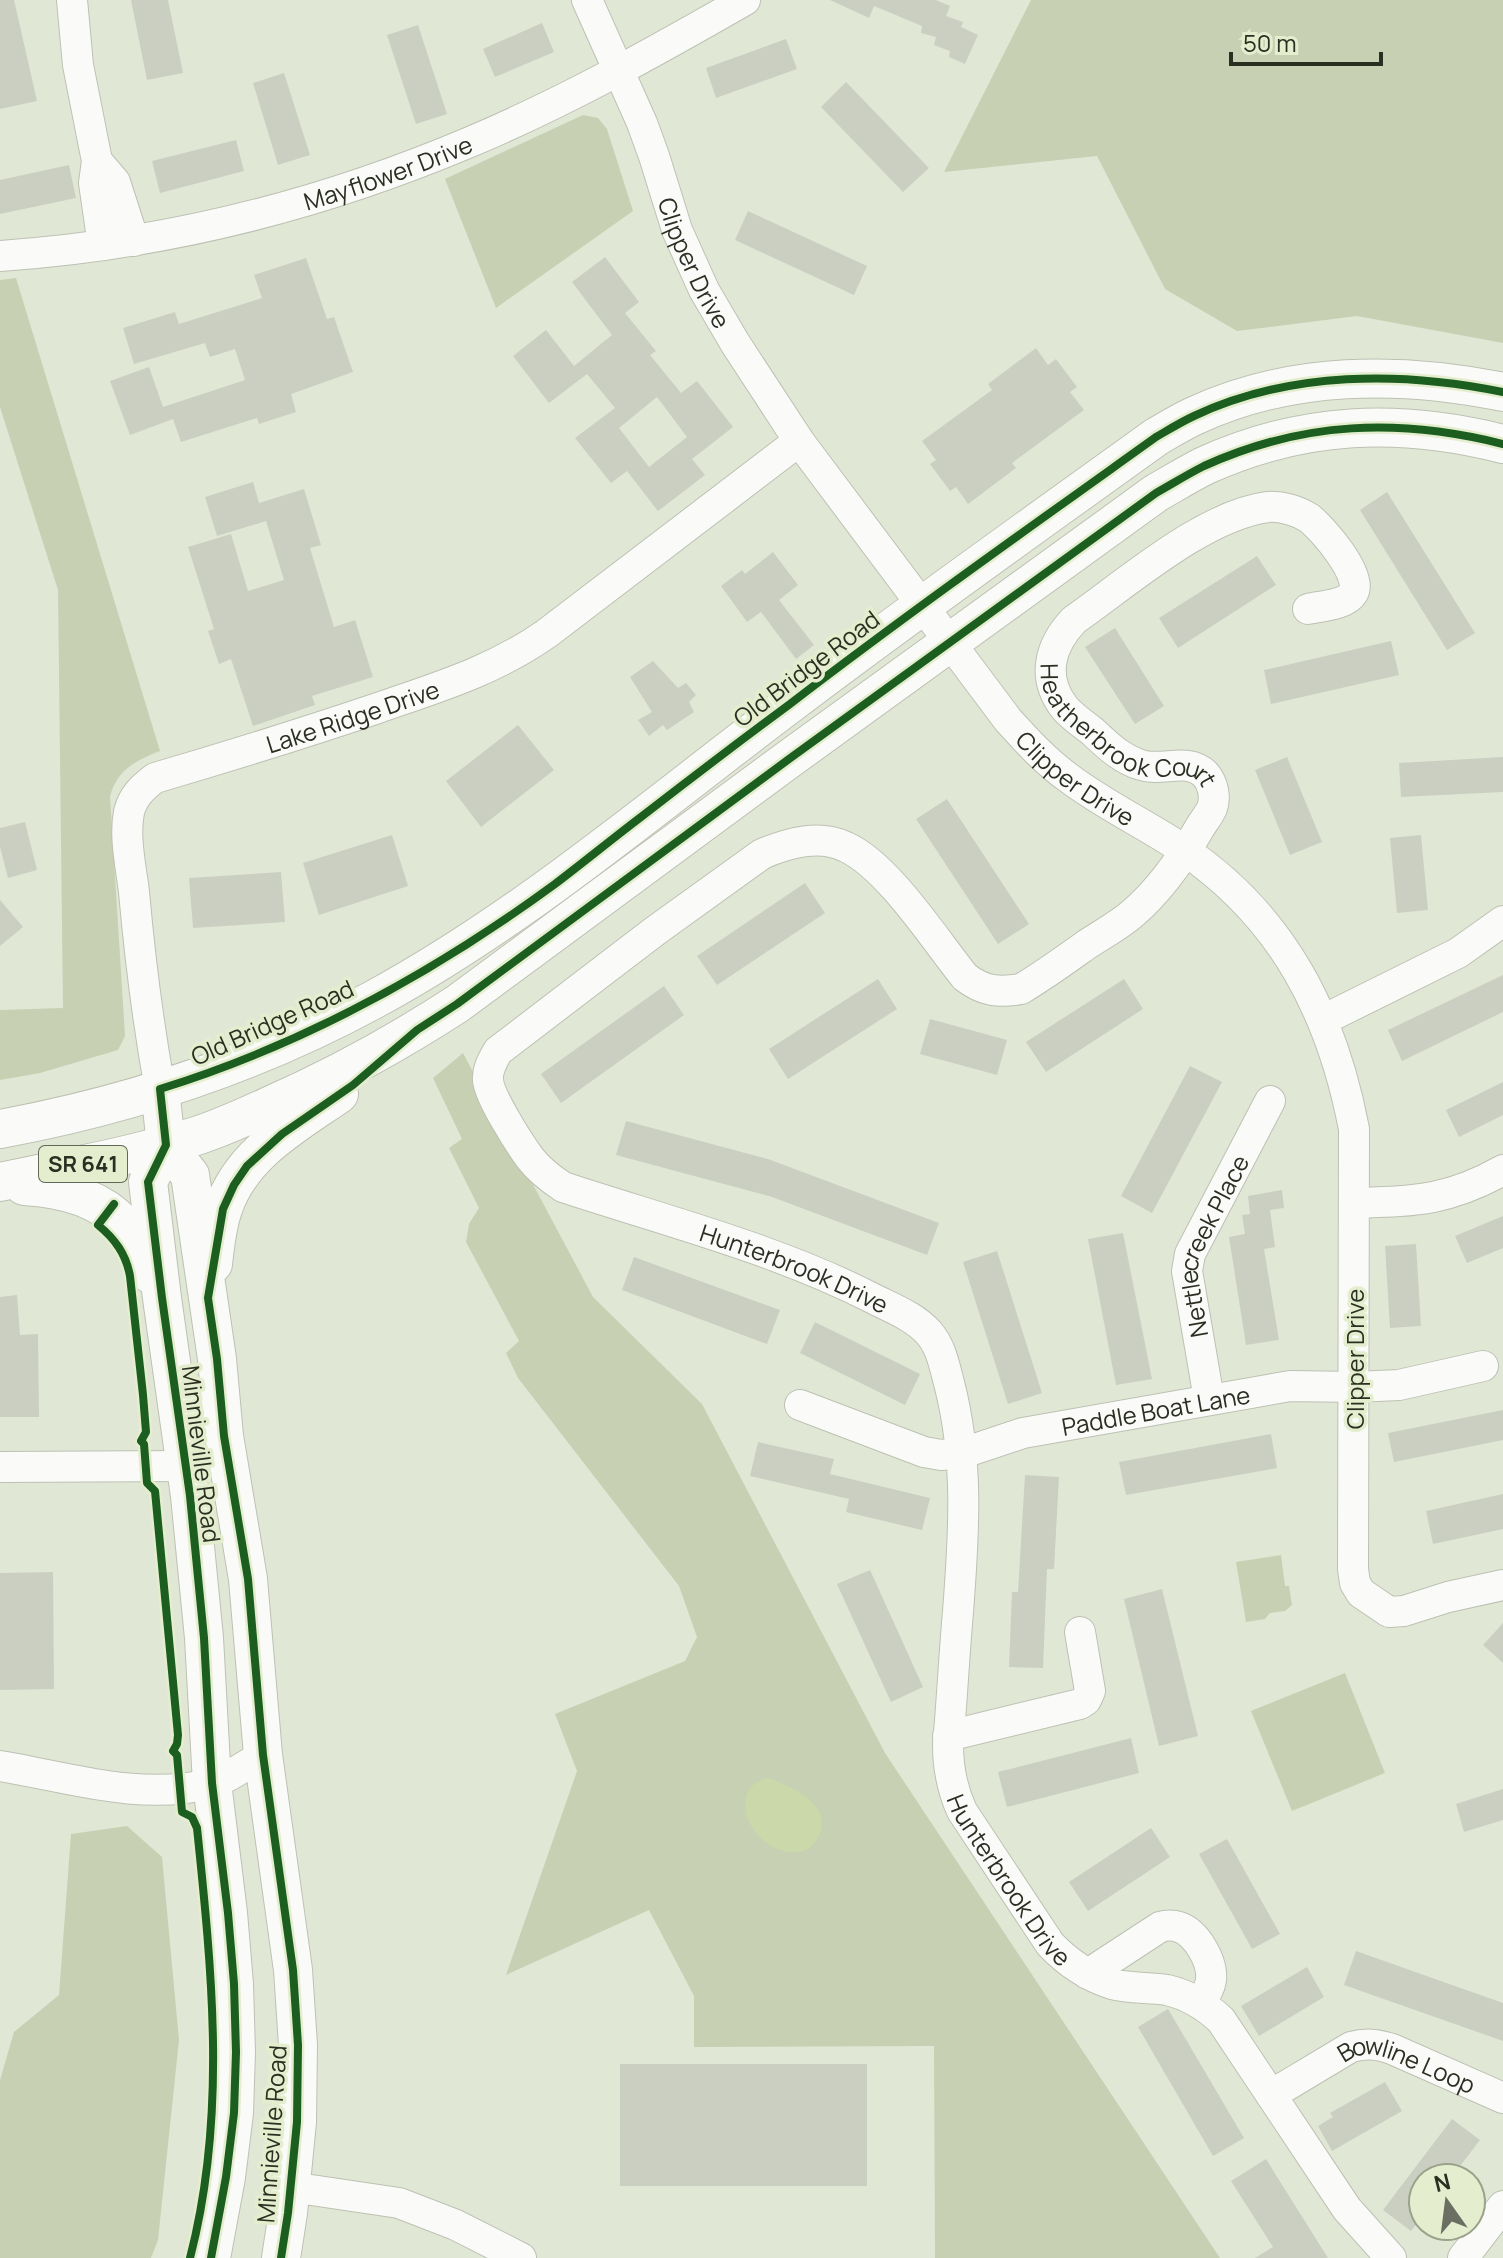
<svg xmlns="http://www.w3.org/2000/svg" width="1503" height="2258" font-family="Manrope,sans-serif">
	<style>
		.green { fill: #c7d0b3 }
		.water { fill: #cbd8aa }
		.building { fill: #cbcfc1; fill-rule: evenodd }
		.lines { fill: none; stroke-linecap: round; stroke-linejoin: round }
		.minor-casing { stroke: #bdc1b3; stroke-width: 32 }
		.major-casing { stroke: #bdc1b3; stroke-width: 40 }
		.minor { stroke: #fafbf9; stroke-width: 30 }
		.major { stroke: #fafbf9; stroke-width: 38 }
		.cycleway-casing { stroke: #e4eece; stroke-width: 13 }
		.cycleway { stroke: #1b5e20; stroke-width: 8 }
		.labels { text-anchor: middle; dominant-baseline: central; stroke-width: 7; stroke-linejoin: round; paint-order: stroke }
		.shield { fill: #e4eece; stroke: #626856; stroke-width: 2 }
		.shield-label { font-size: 22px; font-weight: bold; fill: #2b2f22 }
		.street-label { font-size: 24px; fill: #2b2f22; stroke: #e4eece }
	</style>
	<rect width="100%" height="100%" fill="#e1e7d5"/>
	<g class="green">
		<polygon points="1031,0 1503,0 1503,343 1357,316 1237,331 1165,289 1097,156 944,172"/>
		<polygon points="583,115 598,118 607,129 633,211 496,308 445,179"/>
		<path d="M16,278L160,751C135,761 118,769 110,796L125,1036L118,1050L40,1073L0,1080V1010L63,1008L58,590L0,407V280Z"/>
		<polygon points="463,1053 593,1297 702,1404 885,1753 1220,2258 935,2258 934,2046 694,2047 694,1996 649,1910 506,1975 577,1771 555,1714 685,1661 697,1637 679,1586 518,1378 506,1353 519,1341 466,1242 469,1224 479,1208 449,1148 462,1139 433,1078"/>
		<polygon points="1281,1555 1285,1586 1289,1586 1292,1605 1285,1611 1270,1613 1265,1619 1246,1622 1236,1562"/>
		<polygon points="1345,1673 1385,1773 1292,1811 1251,1711"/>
		<polygon points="127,1826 162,1857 179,2040 158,2240 151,2258 0,2258 0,2080 14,2032 59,1995 71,1834"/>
	</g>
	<path class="water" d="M768,1778C794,1787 837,1807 817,1839C813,1846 807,1851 798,1852C749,1855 724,1786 768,1778Z"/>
	<g class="building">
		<polygon points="0,0 14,0 37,101 0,109"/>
		<polygon points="131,0 168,0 183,73 147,80"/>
		<polygon points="830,0 936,0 950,6 946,16 963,22 961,27 978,35 965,64 949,57 950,51 934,45 936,37 921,33 922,26 874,6 869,18"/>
		<polygon points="542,23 554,52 495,77 483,49"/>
		<polygon points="418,25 447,114 416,124 387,35"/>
		<polygon points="786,39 797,69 716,98 706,68"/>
		<polygon points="284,73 310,155 278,165 253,83"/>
		<polygon points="846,82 929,168 903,192 821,107"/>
		<polygon points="236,140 244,171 160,193 152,161"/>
		<polygon points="69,165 76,198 0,214 0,180"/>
		<polygon points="748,211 867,266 854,295 735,240"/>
		<path d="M605,257L639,302L625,313L656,351L650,355L681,393L697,381L733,427L692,459L705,475L658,511L627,471L611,483L575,438L615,408L587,374L549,403L513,356L546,330L574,366L612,335L572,282ZM657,397L687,437L649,467L619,428Z"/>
		<polygon points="306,258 327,319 334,317 353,372 291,394 296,412 259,424 257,418 181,442 173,419 130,435 110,381 149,367 163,407 245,380 235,349 210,357 205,343 134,364 123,328 175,312 179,324 262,298 254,275"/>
		<polygon points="1036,348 1048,365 1056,359 1077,387 1070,392 1084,410 1012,463 1016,468 968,504 956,487 950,491 930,464 936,460 922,441 992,390 988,384"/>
		<polygon points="253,482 259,503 304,489 321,545 310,548 334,627 355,620 373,677 312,696 315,705 253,726 231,659 219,664 208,631 214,629 188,547 231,534 248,591 284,580 266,521 217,536 205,497"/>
		<polygon points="1387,492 1475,633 1447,650 1360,510"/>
		<polygon points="773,552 798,585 779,600 814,645 796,659 761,612 747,622 721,586 742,570 745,574"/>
		<polygon points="1257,556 1276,585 1178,648 1159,618"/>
		<polygon points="1115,628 1164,706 1135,724 1085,647"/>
		<polygon points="1391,641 1399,675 1271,704 1264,670"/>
		<polygon points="653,661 678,688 686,683 696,695 689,702 694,712 667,730 663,725 649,736 638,720 652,712 630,677"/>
		<polygon points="518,725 554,770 481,827 446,781"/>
		<polygon points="1287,757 1322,842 1290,855 1255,770"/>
		<polygon points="1503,757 1503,792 1401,797 1399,763"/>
		<polygon points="947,799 1029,924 998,944 916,819"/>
		<polygon points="25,822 37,870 8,878 0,847 0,828"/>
		<polygon points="392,835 408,886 319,915 303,863"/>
		<polygon points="1421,835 1428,910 1397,913 1390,838"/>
		<polygon points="281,872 285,922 193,928 189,878"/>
		<polygon points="805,883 825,913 717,985 697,956"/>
		<polygon points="0,900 23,927 0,946"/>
		<polygon points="1503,975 1503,1012 1402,1061 1388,1030"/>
		<polygon points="878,979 897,1009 788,1079 769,1049"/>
		<polygon points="1124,979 1143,1009 1046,1072 1026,1042"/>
		<polygon points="664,986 684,1015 561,1103 541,1074"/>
		<polygon points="930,1019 1007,1040 997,1075 920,1054"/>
		<polygon points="1190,1066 1222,1082 1152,1213 1121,1196"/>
		<polygon points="1503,1082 1503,1115 1459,1137 1446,1110"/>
		<polygon points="626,1121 768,1159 939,1223 927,1255 772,1197 616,1155"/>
		<polygon points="1282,1190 1284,1208 1270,1210 1275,1247 1264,1249 1279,1340 1246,1345 1229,1237 1245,1234 1242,1215 1250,1214 1248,1196"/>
		<polygon points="1503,1216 1503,1248 1467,1263 1455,1236"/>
		<polygon points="1123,1233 1152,1379 1116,1385 1088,1239"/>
		<polygon points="1416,1244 1421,1326 1390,1328 1385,1246"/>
		<polygon points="997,1251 1042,1393 1008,1404 963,1262"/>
		<polygon points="634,1257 780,1310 767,1344 622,1290"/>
		<polygon points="17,1295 20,1335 38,1334 39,1417 0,1417 0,1297"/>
		<polygon points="815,1322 920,1374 905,1405 800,1353"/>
		<polygon points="1503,1410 1503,1440 1394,1462 1388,1433"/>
		<polygon points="1271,1434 1277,1468 1126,1495 1119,1462"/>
		<polygon points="758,1442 834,1459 830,1474 930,1498 922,1530 846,1512 849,1499 750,1476"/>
		<polygon points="1025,1475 1059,1477 1054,1569 1047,1569 1043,1668 1009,1667 1012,1592 1018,1592"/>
		<polygon points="1503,1494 1503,1529 1433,1544 1426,1511"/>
		<polygon points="870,1570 923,1687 891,1702 837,1584"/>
		<polygon points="53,1572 54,1689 0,1690 0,1573"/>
		<polygon points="1162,1589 1198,1736 1159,1746 1124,1599"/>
		<polygon points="1503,1623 1503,1663 1483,1645"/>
		<polygon points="1131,1738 1139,1773 1007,1807 998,1772"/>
		<polygon points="1503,1789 1503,1820 1464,1832 1456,1804"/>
		<polygon points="1151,1828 1170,1857 1088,1911 1069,1882"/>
		<polygon points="1227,1839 1280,1934 1252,1949 1199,1854"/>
		<polygon points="1356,1951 1503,2003 1503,2041 1344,1985"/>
		<polygon points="1307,1967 1324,1997 1259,2036 1241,2006"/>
		<polygon points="1168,2009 1244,2138 1213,2156 1138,2027"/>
		<rect x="620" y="2064" width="247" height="122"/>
		<polygon points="1385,2082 1402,2111 1332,2151 1318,2126 1333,2117 1330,2113"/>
		<polygon points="1452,2119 1480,2140 1451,2178 1423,2178 1423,2215 1411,2231 1383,2210"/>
		<polygon points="1266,2159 1328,2258 1255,2258 1273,2247 1231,2181"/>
	</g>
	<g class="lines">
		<g class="minor-casing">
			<g id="minor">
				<polyline points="72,0 78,65 97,161 94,183 103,245"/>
				<path id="s1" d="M587,0L642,123L654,156L677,230L704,290L735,343L799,441L1008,720C1027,741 1046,762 1070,779C1106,806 1147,825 1184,850C1283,917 1332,1014 1354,1129L1353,1569L1355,1583L1361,1593L1389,1612L1404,1611L1448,1597L1503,1585"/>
				<polyline points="97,161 115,182 134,241"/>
				<path id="s2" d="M0,256C162,245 321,205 470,142C565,102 656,51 745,0"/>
				<path id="s3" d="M1308,609C1321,606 1346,605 1353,593C1364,576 1322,528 1309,518C1298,511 1282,506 1268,507C1204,515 1127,583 1074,620C1050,645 1041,677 1064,707C1071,716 1083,724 1092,731C1107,745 1121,759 1141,765C1163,772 1187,757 1205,774C1213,783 1216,797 1212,808C1209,815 1203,822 1199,829C1181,860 1159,891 1132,914C1118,926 1101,935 1086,945C1065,960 1043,976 1021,989C998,993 983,991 965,977C935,940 888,866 846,847C819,834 788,843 762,854L655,931L498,1051C493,1060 487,1069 488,1080C489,1096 519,1143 530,1158C539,1170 551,1179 563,1187C666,1221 776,1249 872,1298C891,1308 914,1316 929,1333C941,1347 944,1364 949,1383C969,1459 964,1534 958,1612C954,1656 952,1701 948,1745C948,1769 952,1789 962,1811L1050,1944C1067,1962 1087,1976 1112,1984C1130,1989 1149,1987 1167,1990C1189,1995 1206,2006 1221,2020L1347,2209L1391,2258"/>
				<polyline points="1323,1020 1458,953 1503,921"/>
				<path id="s4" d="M160,1089C148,1023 140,959 134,892C131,867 124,837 129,812C133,796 143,787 155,778C230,756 304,733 378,708C438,687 493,671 546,634L799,441"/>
				<path d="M1354,1203C1415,1201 1448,1201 1503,1170"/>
				<path id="s5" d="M1209,1399L1187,1271L1190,1254L1270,1101"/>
				<path id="s6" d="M800,1405L924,1452L941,1455L963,1453L1023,1433L1290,1386L1354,1387L1399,1385L1483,1366"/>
				<polyline points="0,1467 185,1466"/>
				<polyline points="948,1736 1080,1704 1086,1700 1090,1691 1080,1632"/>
				<path d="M0,1766C68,1777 139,1801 209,1784C227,1779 246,1765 263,1755"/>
				<path d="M1088,1974L1160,1927C1167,1925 1173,1925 1179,1927C1197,1933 1213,1962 1211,1980C1210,1988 1205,1996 1199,2003"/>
				<path id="s7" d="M1271,2095L1351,2047C1366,2043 1377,2044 1392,2049L1503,2098"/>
				<polyline points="291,2187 399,2203 456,2225 521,2258"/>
				<polyline points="1463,2258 1503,2206"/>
			</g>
		</g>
		<g class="major-casing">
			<g id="major">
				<polyline points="160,1089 166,1145 148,1182 162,1298 190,1496 204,1638 212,1783 228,1913 234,1984 236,2052 234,2113 226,2177 211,2258"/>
				<path d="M0,1129C130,1105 257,1063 373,1000C524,918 655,805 791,703C911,612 1034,525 1156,437C1168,430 1181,422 1194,416C1290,371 1401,371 1503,392"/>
				<polyline points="166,1145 190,1175 217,1359 224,1436 248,1579 263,1755 293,1970 298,2045 297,2122 288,2213 281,2258"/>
				<path d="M0,1182C65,1168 132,1156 196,1136C221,1128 245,1117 269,1106C335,1077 397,1043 457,1004L789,759L1156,493C1172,484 1188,474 1204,466C1303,421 1399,418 1503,444"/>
				<path d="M24,1186C59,1188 98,1196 123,1224C135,1238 143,1257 150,1274"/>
				<path d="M213,1264C215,1245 217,1226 223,1209C241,1154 294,1125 339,1094"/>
			</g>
		</g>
		<use href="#minor" class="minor"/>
		<use href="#major" class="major"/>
		<g class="cycleway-casing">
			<g id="cycleway">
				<path d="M114,1204L98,1225C115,1239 126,1254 130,1276L143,1395L146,1432L141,1441L144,1444L147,1483L155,1491L178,1735L177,1744L173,1751L177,1755L182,1812L192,1817L197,1828C212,1972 227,2116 190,2258"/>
				<path d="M211,2258L226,2177L234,2113L236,2052L234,1984L228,1913L212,1783L204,1638L190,1496L162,1298L148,1182L166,1145L160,1089C302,1045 435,972 555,884C584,862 612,839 641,817C690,779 740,741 790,704C910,612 1033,525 1156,437C1168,430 1181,422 1194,416C1290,371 1401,371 1503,392"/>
				<path d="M281,2258L288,2213L297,2122L298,2045L293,1970L263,1755L248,1579L224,1436L217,1359L208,1298L223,1209L234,1185L247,1166L282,1134L353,1085L417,1030L457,1004L789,759L1156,493C1172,484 1188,474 1204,466C1303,421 1399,418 1503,444"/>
			</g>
		</g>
		<use href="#cycleway" class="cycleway"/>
	</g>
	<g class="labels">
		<rect class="shield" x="39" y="1146" width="88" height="36" rx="6"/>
		<g class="shield-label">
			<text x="83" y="1164">SR 641</text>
		</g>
		<g class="street-label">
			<text stroke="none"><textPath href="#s2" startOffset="398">Mayflower Drive</textPath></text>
			<text stroke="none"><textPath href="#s1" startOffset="284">Clipper Drive</textPath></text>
			<text transform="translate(806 668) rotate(-37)">Old Bridge Road</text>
			<text stroke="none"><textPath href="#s4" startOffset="530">Lake Ridge Drive</textPath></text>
			<text stroke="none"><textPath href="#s3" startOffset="570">Heatherbrook Court</textPath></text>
			<text stroke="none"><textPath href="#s1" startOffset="930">Clipper Drive</textPath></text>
			<text transform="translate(272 1022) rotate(-24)">Old Bridge Road</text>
			<text stroke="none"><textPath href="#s5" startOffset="160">Nettlecreek Place</textPath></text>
			<text stroke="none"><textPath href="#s3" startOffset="2036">Hunterbrook Drive</textPath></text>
			<text transform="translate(1354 1359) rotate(-90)">Clipper Drive</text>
			<text stroke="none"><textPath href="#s6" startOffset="370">Paddle Boat Lane</textPath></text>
			<text transform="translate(202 1454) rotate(83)">Minnieville Road</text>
			<text stroke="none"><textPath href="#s3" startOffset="2756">Hunterbrook Drive</textPath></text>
			<text stroke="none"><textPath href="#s7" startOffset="152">Bowline Loop</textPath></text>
			<text transform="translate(271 2134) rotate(-86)">Minnieville Road</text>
		</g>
	</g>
	<g transform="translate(1447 2202) rotate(346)"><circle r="38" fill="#e4eece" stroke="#9aa289" stroke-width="2"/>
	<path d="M0-6L14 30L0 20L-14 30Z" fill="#6b6f61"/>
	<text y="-12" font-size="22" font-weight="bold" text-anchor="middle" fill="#2b2f22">N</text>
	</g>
	<path d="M1231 52v12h150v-12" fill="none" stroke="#2b2f22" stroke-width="4"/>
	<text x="1243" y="52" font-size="24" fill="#2b2f22" stroke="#e4eece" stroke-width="6" paint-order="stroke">50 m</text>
</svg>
